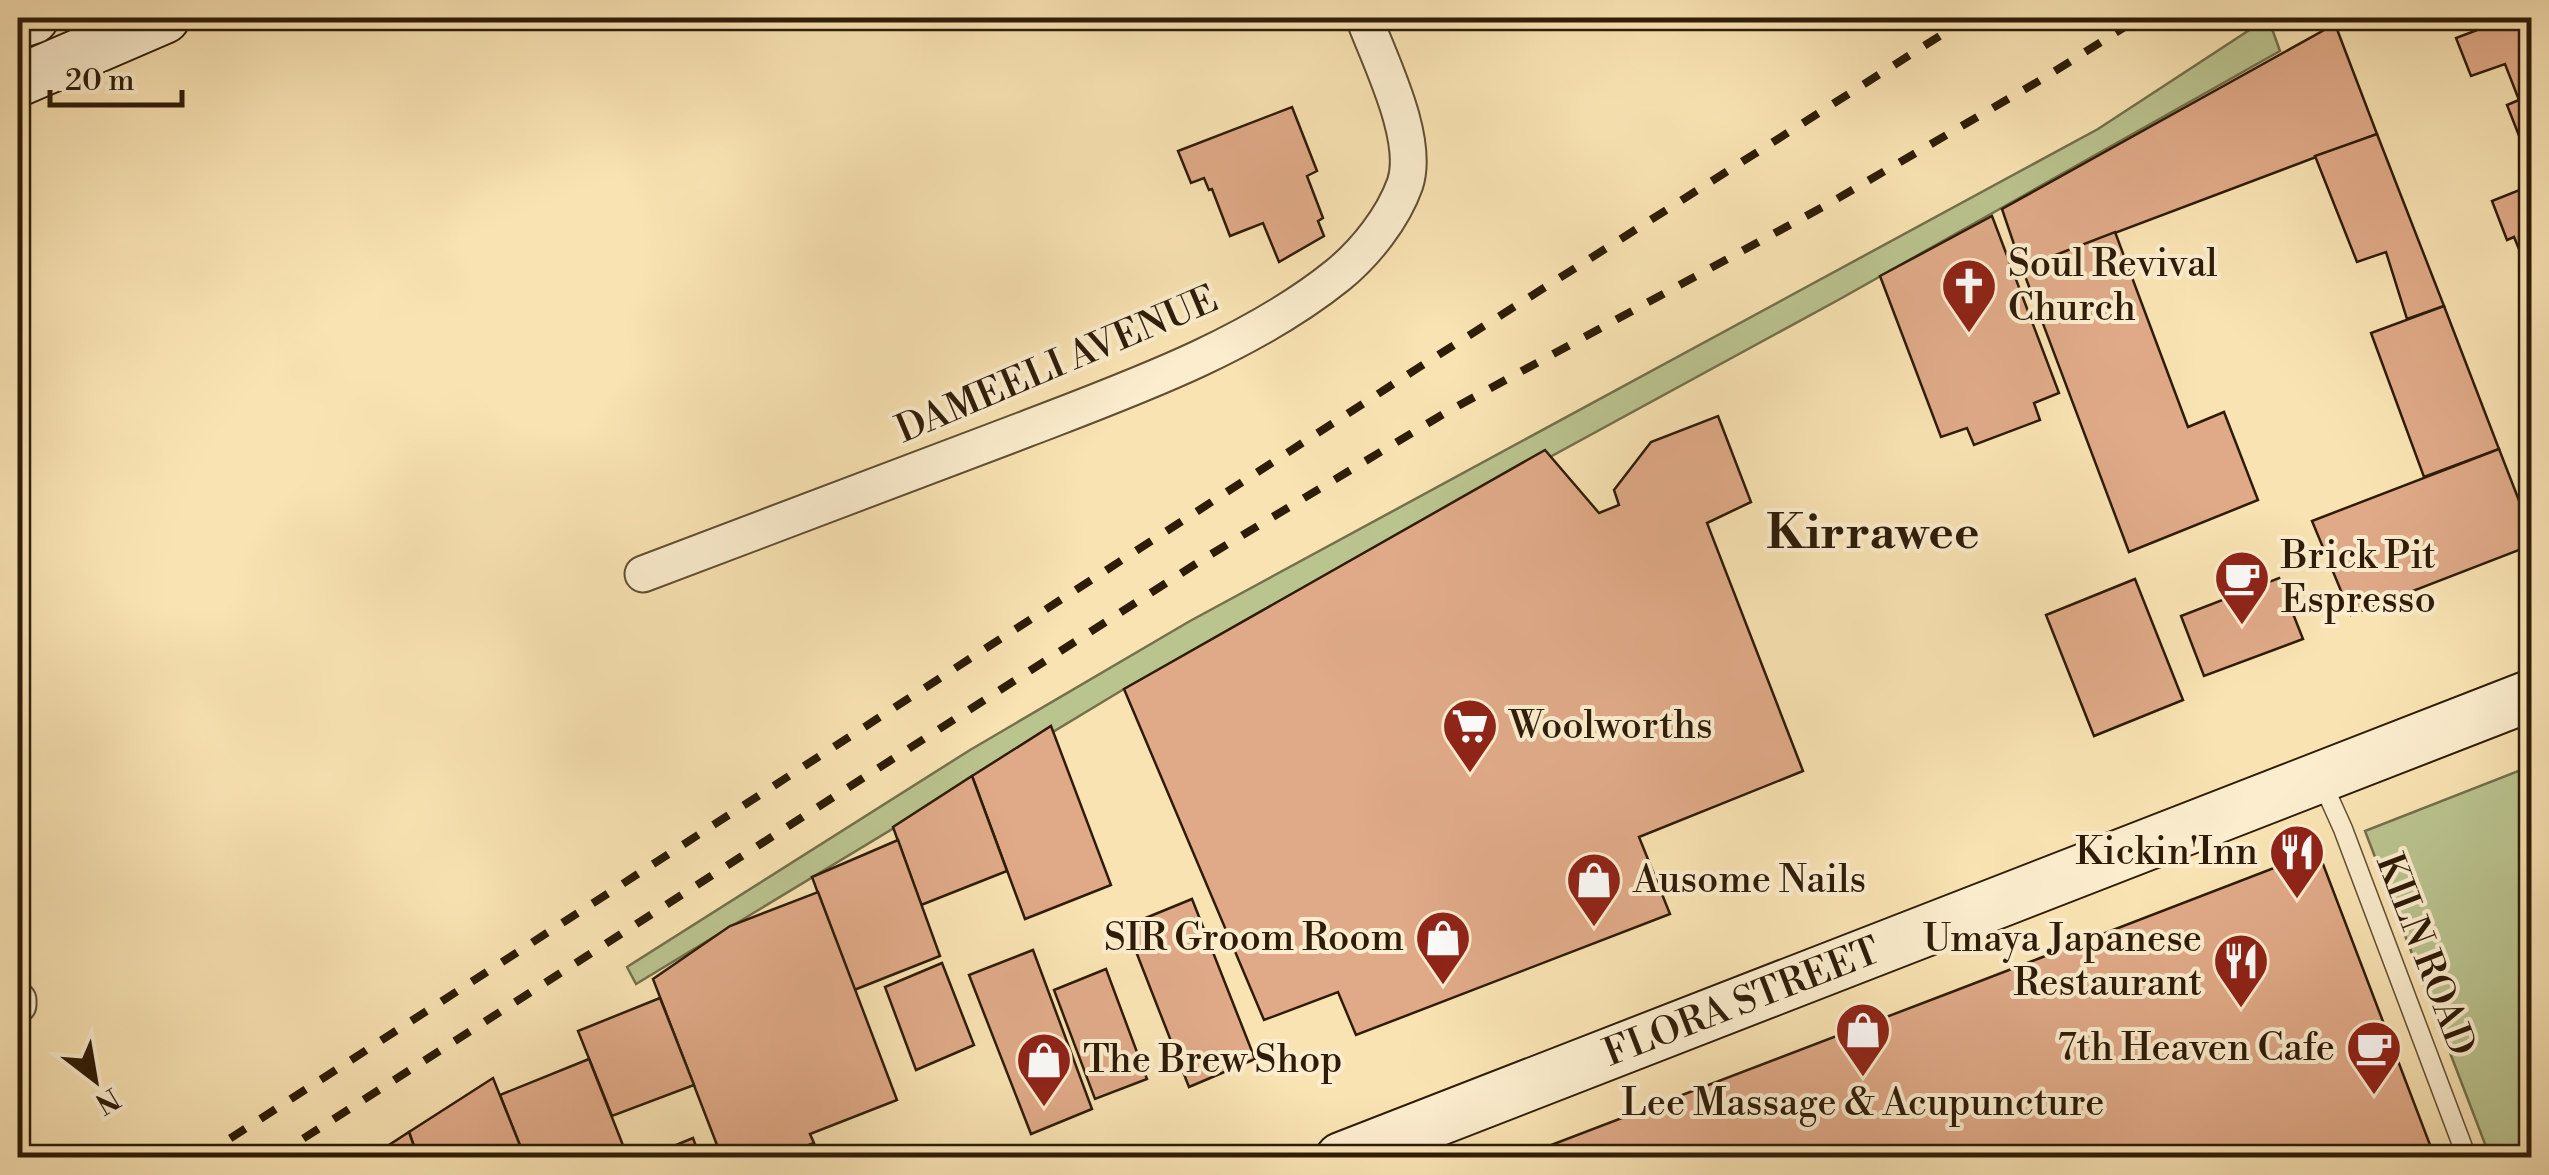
<svg xmlns="http://www.w3.org/2000/svg" width="2549" height="1175" font-family="'Libre Bodoni',serif">
	<style>
		.green { fill: #bac48f; stroke: #74704c; stroke-width: 2.5 }
		.building { fill: #e0aa88; stroke: #2e1c08; stroke-width: 2.5 }
		.lines { fill: none; stroke-linecap: round; stroke-linejoin: round }
		.lane-casing { stroke: #614e33; stroke-width: 21 }
		.street-casing { stroke: #614e33; stroke-width: 39 }
		.secondary-casing { stroke: #2e1c08; stroke-width: 54 }
		.lane { stroke: #fbedce; stroke-width: 18 }
		.street { stroke: #fbedce; stroke-width: 35 }
		.secondary { stroke: #fbedce; stroke-width: 50 }
		.rail { stroke: #2e1c08; stroke-width: 8; stroke-dasharray: 18 18; stroke-linecap: butt }
		.labels { text-anchor: middle; dominant-baseline: central; stroke-width: 8; stroke-linejoin: round; paint-order: stroke }
		.poi-label { font-size: 38px; fill: #2e1c08; stroke: #fbedce; text-anchor: start }
		.street-label { font-size: 38px; fill: #2e1c08; stroke: #fbedce }
		.district-label { font-size: 48px; font-weight: bold; fill: #2e1c08; stroke: #fbedce }
	</style>
	<rect width="100%" height="100%" fill="#f9e3b3"/>
	<filter id="stains"><feTurbulence type="fractalNoise" baseFrequency=".002" numOctaves="4"/><feColorMatrix values="0 0 0 0 .2 0 0 0 0 .09 0 0 0 0 .02 0 0 0 .5 -.17"/></filter>
	<radialGradient id="worn" r=".72"><stop offset=".6" stop-color="#630" stop-opacity="0"/><stop offset="1" stop-color="#630" stop-opacity=".3"/></radialGradient>
	<g class="green">
		<polygon points="2271,26 2280,51 1840,299 1124,689 636,984 627,967 970,750 1190,621 2098,129 2251,29"/>
		<polygon points="2531,766 2531,1157 2490,1157 2365,831"/>
	</g>
	<g class="building">
		<polygon points="2509,18 2532,18 2532,169 2507,105 2519,100 2505,64 2471,76 2456,38"/>
		<polygon points="2335,24 2377,134 2022,268 2002,209"/>
		<polygon points="1292,107 1317,171 1307,176 1323,218 1318,221 1324,236 1279,262 1263,223 1230,236 1212,189 1209,190 1204,178 1191,183 1178,151"/>
		<polygon points="2377,134 2444,306 2407,319 2386,252 2357,262 2315,156"/>
		<polygon points="2532,185 2532,269 2528,271 2514,237 2507,240 2492,201"/>
		<polygon points="1992,216 2059,393 2034,403 2040,420 1974,445 1967,428 1941,437 1880,276"/>
		<polygon points="2115,232 2188,427 2224,412 2258,500 2129,552 2022,268"/>
		<polygon points="2444,306 2499,449 2424,477 2371,333"/>
		<polygon points="1718,416 1751,502 1707,523 1803,771 1639,837 1670,914 1356,1035 1338,992 1264,1020 1124,689 1545,450 1599,513 1619,505 1614,490 1651,442"/>
		<polygon points="2499,449 2532,534 2532,545 2351,615 2312,521"/>
		<polygon points="2279,578 2303,639 2204,676 2181,616"/>
		<polygon points="2135,579 2183,700 2094,736 2046,615"/>
		<polygon points="1051,726 1111,885 1025,919 972,776"/>
		<polygon points="972,776 1007,871 921,905 893,827"/>
		<polygon points="898,840 940,956 854,990 812,877"/>
		<polygon points="2318,851 2435,1158 1517,1158 1957,990"/>
		<polygon points="818,892 897,1100 810,1134 814,1143 775,1158 722,1158 653,979 730,926"/>
		<polygon points="1192,899 1255,1059 1189,1087 1126,926"/>
		<polygon points="1033,950 1092,1109 1031,1134 969,975"/>
		<polygon points="942,963 974,1045 916,1070 885,987"/>
		<polygon points="1106,969 1147,1079 1095,1099 1054,990"/>
		<polygon points="660,998 694,1085 612,1116 578,1031"/>
		<polygon points="589,1059 628,1158 525,1158 500,1095"/>
		<polygon points="493,1078 525,1158 418,1158 409,1132"/>
		<polygon points="409,1132 418,1158 369,1158"/>
		<polygon points="693,1138 700,1158 645,1158"/>
	</g>
	<g class="lines">
		<g class="lane-casing">
			<polyline id="lane" points="2321,780 2343,829 2467,1158"/>
		</g>
		<g class="street-casing">
			<g id="street">
				<path d="M643,574C770,526 898,478 1026,429C1130,389 1250,346 1338,275C1365,253 1393,218 1405,184C1420,139 1380,61 1364,18"/>
				<polyline points="18,1000 18,1005"/>
			</g>
		</g>
		<g class="secondary-casing">
			<g id="secondary">
				<polyline points="18,23 33,18"/>
				<polyline points="18,81 164,18"/>
				<path id="s1" d="M1341,1158L2532,695"/>
			</g>
		</g>
		<use href="#lane" class="lane"/>
		<use href="#street" class="street"/>
		<use href="#secondary" class="secondary"/>
		<g class="rail">
			<polyline points="200,1158 1418,368 1968,18"/>
			<polyline points="273,1158 1208,556 1445,413 1830,203 2044,78 2139,18"/>
		</g>
	</g>
	<defs>
		<g id="church-pin" transform="scale(2.875)"><path d="M0 17L-7.5 6A9.5 9.5 0 1 1 7.5 6Z" fill="#8f2418" stroke="#fbedce"/><path d="M-1.2-6h2.4v3.5h3.3v2.4h-3.3V6h-2.4V-.1h-3.3v-2.4h3.3Z" fill="#fff"/></g>
		<g id="cafe-pin" transform="scale(2.875)"><path d="M0 17L-7.5 6A9.5 9.5 0 1 1 7.5 6Z" fill="#8f2418" stroke="#fbedce"/><path d="M-5.5-4.5H6V0H3Q3 3.5 0 3.5H-2.5Q-5.5 3.5-5.5 0ZM3-3.2v2h1.7v-2ZM-6 4.5H4V6H-6Z" fill="#fff"/></g>
		<g id="supermarket-pin" transform="scale(2.875)"><path d="M0 17L-7.5 6A9.5 9.5 0 1 1 7.5 6Z" fill="#8f2418" stroke="#fbedce"/><path d="M-6-5.5h2.5l.6 2H6L4.5 2H-2.5L-4.4-4H-6ZM-1.5 3.2a1.3 1.3 0 1 0 .1 0ZM3 3.2a1.3 1.3 0 1 0 .1 0Z" fill="#fff"/></g>
		<g id="restaurant-pin" transform="scale(2.875)"><path d="M0 17L-7.5 6A9.5 9.5 0 1 1 7.5 6Z" fill="#8f2418" stroke="#fbedce"/><path d="M-5-6h1v4h1v-4h1v4h1v-4h1v5L-1.5 .5V6h-2V.5L-5-1ZM5-6V6H3V1.5H1.5Q1.5-4 5-6Z" fill="#fff"/></g>
		<g id="shop-pin" transform="scale(2.875)"><path d="M0 17L-7.5 6A9.5 9.5 0 1 1 7.5 6Z" fill="#8f2418" stroke="#fbedce"/><path d="M-5-2.5h2.3a2.7 3.5 0 0 1 5.4 0H5L5.5 6h-11ZM-1.5-2.5h3a1.5 2.3 0 0 0-3 0Z" fill="#fff"/></g>
	</defs>
	<g fill-rule="evenodd">
		<use href="#church-pin" x="1969" y="286"/>
		<use href="#cafe-pin" x="2242" y="578"/>
		<use href="#supermarket-pin" x="1470" y="726"/>
		<use href="#restaurant-pin" x="2297" y="852"/>
		<use href="#shop-pin" x="1594" y="880"/>
		<use href="#shop-pin" x="1443" y="938"/>
		<use href="#restaurant-pin" x="2241" y="961"/>
		<use href="#shop-pin" x="1863" y="1030"/>
		<use href="#cafe-pin" x="2374" y="1048"/>
		<use href="#shop-pin" x="1044" y="1060"/>
	</g>
	<g class="labels">
		<g class="poi-label">
			<text x="2008" y="264">Soul Revival<tspan x="2008" dy="44">Church</tspan></text>
			<text x="2281" y="556">Brick Pit<tspan x="2281" dy="44">Espresso</tspan></text>
			<text x="1509" y="726">Woolworths</text>
			<text x="2258" y="852" text-anchor="end">Kickin'Inn</text>
			<text x="1633" y="880">Ausome Nails</text>
			<text x="1404" y="938" text-anchor="end">SIR Groom Room</text>
			<text x="2202" y="939" text-anchor="end">Umaya Japanese<tspan x="2202" dy="44">Restaurant</tspan></text>
			<text x="2335" y="1048" text-anchor="end">7th Heaven Cafe</text>
			<text x="1083" y="1060">The Brew Shop</text>
			<text x="1863" y="1103" text-anchor="middle">Lee Massage &amp; Acupuncture</text>
		</g>
		<g class="street-label">
			<text transform="translate(1057 365) rotate(-23)">DAMEELI AVENUE</text>
			<text transform="translate(2425 955) rotate(69)">KILN ROAD</text>
			<text stroke="none"><textPath href="#s1" startOffset="430">FLORA STREET</textPath></text>
		</g>
		<g class="district-label">
			<text x="1873" y="534">Kirrawee</text>
		</g>
	</g>
	<rect width="2549" height="1175" fill="none" stroke="#f9e3b3" stroke-width="60"/>
	<rect x="20" y="20" width="2509" height="1135" fill="none" stroke="#2e1c08" stroke-width="5"/>
	<rect x="30" y="30" width="2489" height="1115" fill="none" stroke="#2e1c08" stroke-width="2.5"/>
	<g transform="translate(95 1080) rotate(149)" stroke="#fbedce" stroke-width="8" paint-order="stroke">
	<path d="M0-8L18 38L0 25L-18 38Z" fill="#2e1c08"/>
	<text y="-15" font-size="28" font-weight="bold" text-anchor="middle" fill="#2e1c08">N</text>
	</g>
	<path d="M50 90v15h132v-15" fill="none" stroke="#2e1c08" stroke-width="5"/>
	<text x="65" y="90" font-size="30" fill="#2e1c08" stroke="#fbedce" stroke-width="8" paint-order="stroke">20 m</text>
	<rect width="100%" height="100%" filter="url(#stains)"/>
	<rect width="100%" height="100%" fill="url(#worn)"/>
</svg>
